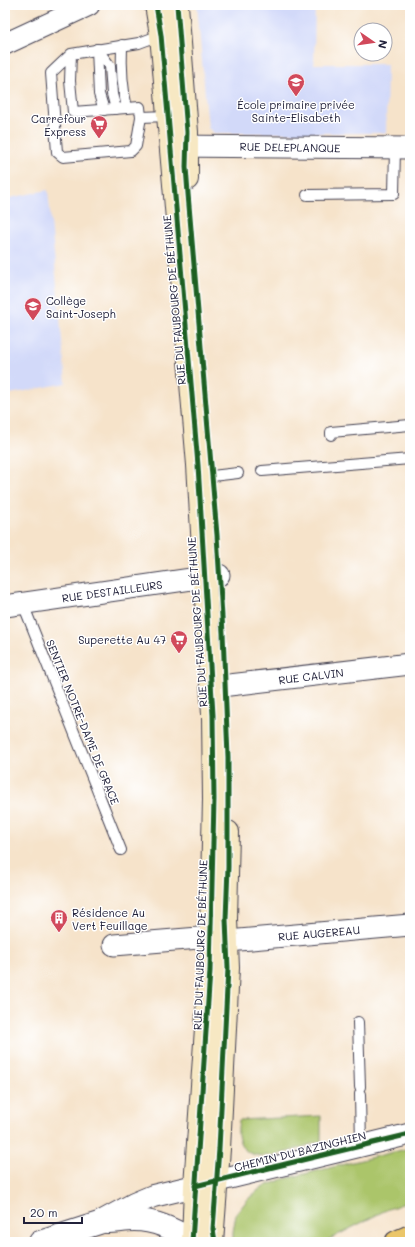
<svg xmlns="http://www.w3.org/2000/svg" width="415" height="1247" font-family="Mali,sans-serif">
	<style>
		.built { fill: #d2d9f9 }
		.green { fill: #abc56b; stroke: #667453 }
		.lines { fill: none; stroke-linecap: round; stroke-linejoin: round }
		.service-casing { stroke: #423f50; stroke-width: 12 }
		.minor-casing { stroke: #423f50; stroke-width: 23 }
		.tertiary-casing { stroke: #423f50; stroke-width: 24 }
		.secondary-casing { stroke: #423f50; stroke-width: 24 }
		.motorway-casing { stroke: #423f50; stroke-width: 24 }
		.service { stroke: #fff; stroke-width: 10 }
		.minor { stroke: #fff; stroke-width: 21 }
		.tertiary { stroke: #fff; stroke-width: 22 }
		.secondary { stroke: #f7e8c3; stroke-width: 22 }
		.motorway { stroke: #ebc669; stroke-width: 22 }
		.cycleway-casing { stroke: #fff; stroke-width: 8 }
		.cycleway { stroke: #1b5e20; stroke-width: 5 }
		.labels { text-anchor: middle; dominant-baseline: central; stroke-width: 3; stroke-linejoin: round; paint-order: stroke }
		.poi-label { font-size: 11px; fill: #22223b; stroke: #fff; text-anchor: end }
		.street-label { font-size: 11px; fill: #22223b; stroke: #fff }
	</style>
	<rect width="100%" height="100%" fill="#fff"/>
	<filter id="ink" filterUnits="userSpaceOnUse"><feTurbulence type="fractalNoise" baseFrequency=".025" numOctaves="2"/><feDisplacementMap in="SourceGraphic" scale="8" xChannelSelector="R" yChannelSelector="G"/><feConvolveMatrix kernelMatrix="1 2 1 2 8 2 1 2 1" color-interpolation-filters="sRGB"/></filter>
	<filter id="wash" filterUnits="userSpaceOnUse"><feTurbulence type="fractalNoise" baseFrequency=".012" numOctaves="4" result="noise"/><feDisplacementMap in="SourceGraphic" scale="16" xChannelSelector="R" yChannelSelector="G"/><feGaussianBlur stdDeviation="0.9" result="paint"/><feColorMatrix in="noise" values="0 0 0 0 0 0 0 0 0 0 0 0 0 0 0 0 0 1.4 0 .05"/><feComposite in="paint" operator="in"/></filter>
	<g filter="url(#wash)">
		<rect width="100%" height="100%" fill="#f6e3ca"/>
		<g class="built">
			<polygon points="197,5 315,5 314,64 387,64 386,133 214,133 208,128"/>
			<polygon points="48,190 66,383 5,395 5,199"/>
		</g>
		<g class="green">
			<path d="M321,1116V1141C300,1147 248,1172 239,1139C237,1134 238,1126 239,1120Z"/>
			<polygon points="410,1148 410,1201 386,1210 324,1242 233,1242 233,1232 236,1214 248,1199 262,1187 284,1179"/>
		</g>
	</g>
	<g filter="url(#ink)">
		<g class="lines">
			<g class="service-casing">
				<g id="service">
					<path d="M122,45C121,67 122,87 127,108"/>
					<polyline points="97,49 110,66 112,94 116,109"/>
					<polyline points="97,49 99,94 104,110"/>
					<polyline points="71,54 70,81 73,112 140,107 141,117 136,146 131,151 63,157 57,152 51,73 71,54 139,43 163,34"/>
					<polyline points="141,117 168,116"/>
					<polyline points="307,195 394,194 395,148"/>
					<polyline points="331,435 331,432 410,425"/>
					<polyline points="262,471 410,459"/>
					<polyline points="212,476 238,473"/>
					<polyline points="23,604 121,850"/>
					<polyline points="358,1022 360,1087"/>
					<polyline points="360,1094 361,1146"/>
				</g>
			</g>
			<g class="minor-casing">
				<g id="minor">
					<polyline points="5,44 89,5"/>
					<polyline points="171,146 410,148"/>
					<polyline points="5,606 219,575"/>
					<polyline points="212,687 410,664"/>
					<polyline points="114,945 211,937 228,941 410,925"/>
					<polyline points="201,1185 410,1134"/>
				</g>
			</g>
			<g class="tertiary-casing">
				<g id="tertiary">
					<path d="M106,1222C116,1222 125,1220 134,1220C156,1220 174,1230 193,1240"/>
					<polyline points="40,1242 99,1223 134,1204 153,1196 195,1186"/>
				</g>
			</g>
			<g class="secondary-casing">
				<g id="secondary">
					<polyline points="156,5 161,35 175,196 198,465 213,715 214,799 210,971 195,1186 193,1242"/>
					<polyline points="177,5 187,132 187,179"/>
					<polyline points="212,1242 219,1149 228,968 226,919 228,832"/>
				</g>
			</g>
			<g class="motorway-casing">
				<polyline id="motorway" points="396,1242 410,1236"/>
			</g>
			<use href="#service" class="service"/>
			<use href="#minor" class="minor"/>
			<use href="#tertiary" class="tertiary"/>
			<use href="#secondary" class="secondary"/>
			<use href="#motorway" class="motorway"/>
			<g class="cycleway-casing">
				<g id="cycleway">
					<polyline points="156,5 161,35 175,196 198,465 213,715 214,799 210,971 192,1242"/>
					<polyline points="177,5 187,132 186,167 188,194 217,535 223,633 228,757 228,867 226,919 228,968 219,1149 213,1229 215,1242"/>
					<polyline points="195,1186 410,1134"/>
				</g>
			</g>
			<use href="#cycleway" class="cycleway"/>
		</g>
	</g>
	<defs>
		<g id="school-pin" transform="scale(0.9)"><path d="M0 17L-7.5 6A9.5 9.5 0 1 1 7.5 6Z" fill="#d1495b" stroke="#fff"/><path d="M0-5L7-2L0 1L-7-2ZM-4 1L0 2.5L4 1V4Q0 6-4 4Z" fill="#fff"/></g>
		<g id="supermarket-pin" transform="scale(0.9)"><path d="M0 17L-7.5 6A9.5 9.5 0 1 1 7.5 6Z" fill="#d1495b" stroke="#fff"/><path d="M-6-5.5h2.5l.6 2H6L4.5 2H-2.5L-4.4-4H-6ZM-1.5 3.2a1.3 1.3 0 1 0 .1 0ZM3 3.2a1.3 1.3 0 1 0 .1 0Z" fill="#fff"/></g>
		<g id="building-pin" transform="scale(0.9)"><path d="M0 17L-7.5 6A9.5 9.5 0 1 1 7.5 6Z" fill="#d1495b" stroke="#fff"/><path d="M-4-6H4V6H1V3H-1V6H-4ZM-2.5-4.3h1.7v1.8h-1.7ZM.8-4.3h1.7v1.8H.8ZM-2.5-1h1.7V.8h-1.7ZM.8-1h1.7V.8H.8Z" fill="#fff"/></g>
	</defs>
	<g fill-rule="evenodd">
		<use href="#school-pin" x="296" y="82"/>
		<use href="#supermarket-pin" x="99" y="124"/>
		<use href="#school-pin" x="33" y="306"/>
		<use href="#supermarket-pin" x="179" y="639"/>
		<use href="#building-pin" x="59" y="918"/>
	</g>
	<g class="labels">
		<g class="poi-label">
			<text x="296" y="104" text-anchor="middle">École primaire privée<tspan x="296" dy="13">Sainte-Elisabeth</tspan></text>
			<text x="86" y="118">Carrefour<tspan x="86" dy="13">Express</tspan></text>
			<text x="46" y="300" text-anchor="start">Collège<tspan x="46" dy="13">Saint-Joseph</tspan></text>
			<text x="166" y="639">Superette Au 47</text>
			<text x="72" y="912" text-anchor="start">Résidence Au<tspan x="72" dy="13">Vert Feuillage</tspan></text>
		</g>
		<g class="street-label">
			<text transform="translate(290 147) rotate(1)">RUE DELEPLANQUE</text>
			<text transform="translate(174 300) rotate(-95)">RUE DU FAUBOURG DE BÉTHUNE</text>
			<text transform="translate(112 591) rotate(-8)">RUE DESTAILLEURS</text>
			<text transform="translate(197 622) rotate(-94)">RUE DU FAUBOURG DE BÉTHUNE</text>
			<text transform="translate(311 676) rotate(-7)">RUE CALVIN</text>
			<text transform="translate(83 722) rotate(68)">SENTIER NOTRE-DAME DE GRACE</text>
			<text transform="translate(319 933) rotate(-5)">RUE AUGEREAU</text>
			<text transform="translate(200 945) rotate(-88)">RUE DU FAUBOURG DE BÉTHUNE</text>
			<text transform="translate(300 1151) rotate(-14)">CHEMIN DU BAZINGHIEN</text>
		</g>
	</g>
	<rect width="415" height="1247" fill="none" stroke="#fff" stroke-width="20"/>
	<g transform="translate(373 42) rotate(103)"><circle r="19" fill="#ffffff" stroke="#a7a7b1"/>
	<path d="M0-3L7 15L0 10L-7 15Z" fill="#d1495b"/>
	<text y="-6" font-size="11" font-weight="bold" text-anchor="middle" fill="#22223b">N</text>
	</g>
	<path d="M24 1217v6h58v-6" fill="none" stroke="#22223b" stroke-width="2"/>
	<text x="30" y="1217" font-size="12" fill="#22223b" stroke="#ffffff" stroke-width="3" paint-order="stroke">20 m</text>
</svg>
